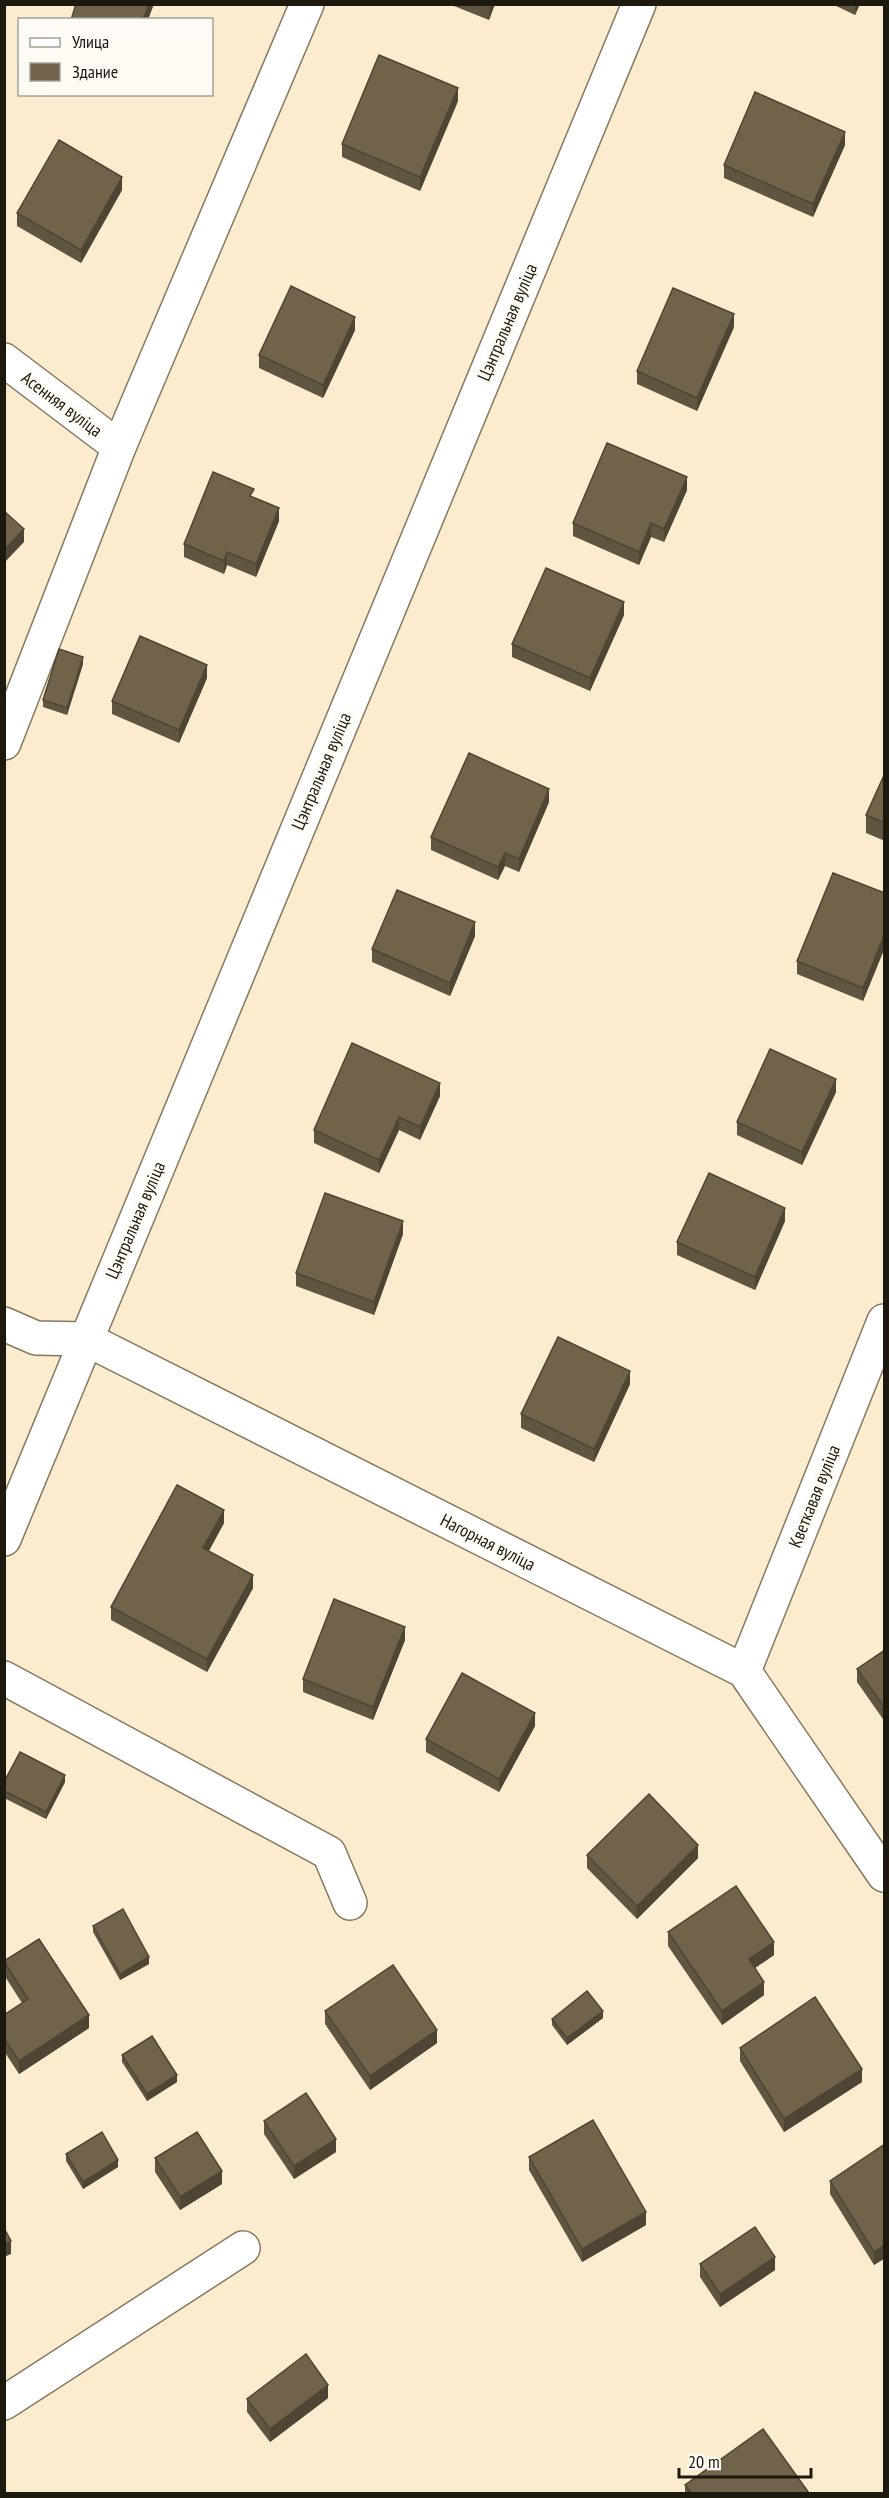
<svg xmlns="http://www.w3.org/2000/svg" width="889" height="2498" font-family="'PT Sans Narrow',sans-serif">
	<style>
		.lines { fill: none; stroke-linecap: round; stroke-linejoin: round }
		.minor-casing { stroke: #867960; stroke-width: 36 }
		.minor { stroke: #fff; stroke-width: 33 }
		.wall { fill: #605540 }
		.shaded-wall { fill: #4e4534 }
		.building { fill: #70634a; stroke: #4e4534; stroke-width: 1.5 }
		.labels { text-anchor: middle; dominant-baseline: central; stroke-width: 6; stroke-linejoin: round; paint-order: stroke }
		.street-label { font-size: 18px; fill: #1e190f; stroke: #fefbf5 }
	</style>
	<rect width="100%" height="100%" fill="#fbecd0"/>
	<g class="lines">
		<g class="minor-casing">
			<g id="minor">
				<polyline points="4,360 119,447"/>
				<polyline points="4,743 119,447 307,4"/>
				<polyline points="4,1324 36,1338 86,1339 744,1671 884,1875"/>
				<polyline points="4,1539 639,4"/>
				<polyline points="744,1671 884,1321"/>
				<polyline points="4,1678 329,1853 350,1903"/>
				<polyline points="4,2403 243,2248"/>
			</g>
		</g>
		<use href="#minor" class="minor"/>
	</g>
	<g class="wall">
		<polygon points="449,4 495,4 489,20"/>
		<polygon points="832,4 860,4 855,15"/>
		<polygon points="458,101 420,191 342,157 342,144"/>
		<polygon points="845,145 813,217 724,178 724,165"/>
		<polygon points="122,190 81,263 17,226 17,213"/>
		<polygon points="734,327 697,411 637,384 637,371"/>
		<polygon points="355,330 323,398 259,368 259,355"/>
		<polygon points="687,490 664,542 651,537 639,565 573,536 573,523"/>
		<polygon points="254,497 279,521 256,577 227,565 224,574 184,557 184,544"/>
		<polygon points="624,615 590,691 512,657 512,644"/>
		<polygon points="83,664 67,715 43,707 43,700"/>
		<polygon points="207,678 179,743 112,714 112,701"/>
		<polygon points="885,773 885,841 866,833 866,815"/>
		<polygon points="549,802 519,872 505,866 498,880 431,850 431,837"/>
		<polygon points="885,893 885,947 863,1001 797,974 797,961"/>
		<polygon points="475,936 450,996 372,962 372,949"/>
		<polygon points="836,1092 802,1165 737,1135 737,1122"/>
		<polygon points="440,1096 420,1140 399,1130 379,1173 314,1143 314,1130"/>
		<polygon points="785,1221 755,1290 677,1255 677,1242"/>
		<polygon points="403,1234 374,1315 296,1286 296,1273"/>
		<polygon points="630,1384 594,1462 521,1428 521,1414"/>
		<polygon points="224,1523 209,1551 253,1588 207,1672 111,1620 111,1607"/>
		<polygon points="405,1640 373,1720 303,1692 303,1679"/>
		<polygon points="885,1650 885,1722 857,1682 857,1669"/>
		<polygon points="535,1726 499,1792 426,1752 426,1739"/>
		<polygon points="4,1782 65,1782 46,1819 4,1798"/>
		<polygon points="587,1855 698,1858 637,1919 587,1868"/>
		<polygon points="93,1926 149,1964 120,1980 93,1932"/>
		<polygon points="668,1932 774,1955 755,1968 764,1995 722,2025 668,1946"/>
		<polygon points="4,1961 89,2028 19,2074 4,2051 4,2015 22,2003 4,1975"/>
		<polygon points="325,2011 437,2043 370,2090 325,2024"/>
		<polygon points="603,2018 567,2045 552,2025 552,2019"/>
		<polygon points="740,2048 862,2082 784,2132 740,2061"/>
		<polygon points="122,2055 177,2082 147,2101 122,2062"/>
		<polygon points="264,2121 336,2152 294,2179 264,2134"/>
		<polygon points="885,2144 885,2258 874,2265 830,2194 830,2181"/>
		<polygon points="66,2154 118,2167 83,2189 66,2161"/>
		<polygon points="529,2157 646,2225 582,2262 529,2170"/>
		<polygon points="155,2158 222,2184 180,2210 155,2172"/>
		<polygon points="700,2264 775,2270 720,2307 700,2277"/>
		<polygon points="328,2398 270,2442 247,2412 247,2399"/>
		<polygon points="685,2485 809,2493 685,2493"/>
	</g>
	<g class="shaded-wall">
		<polygon points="149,4 154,4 148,20 143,20"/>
		<polygon points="490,4 495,4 489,20 489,7"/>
		<polygon points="855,4 860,4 855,15"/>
		<polygon points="458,88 458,101 420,191 420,177"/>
		<polygon points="845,132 845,145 813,217 813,204"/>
		<polygon points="122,177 122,190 81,263 81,250"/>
		<polygon points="734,314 734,327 697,411 697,398"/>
		<polygon points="355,317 355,330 323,398 323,385"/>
		<polygon points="687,477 687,490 664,542 664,529"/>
		<polygon points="279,508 279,521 256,577 256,564"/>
		<polygon points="651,523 651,537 639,565 639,552"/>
		<polygon points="24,529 24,542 4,563 4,550"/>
		<polygon points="227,552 227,565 224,574 224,561"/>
		<polygon points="624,602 624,615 590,691 590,678"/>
		<polygon points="83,657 83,664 67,715 67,708"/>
		<polygon points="207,665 207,678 179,743 179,730"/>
		<polygon points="549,789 549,802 519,872 519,859"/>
		<polygon points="505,853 505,866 498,880 498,867"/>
		<polygon points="475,922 475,936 450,996 450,983"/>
		<polygon points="885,933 885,947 863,1001 863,988"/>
		<polygon points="836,1079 836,1092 802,1165 802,1152"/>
		<polygon points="440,1083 440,1096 420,1140 420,1127"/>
		<polygon points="399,1117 399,1130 379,1173 379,1160"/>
		<polygon points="785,1208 785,1221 755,1290 755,1277"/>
		<polygon points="403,1221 403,1234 374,1315 374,1302"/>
		<polygon points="630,1371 630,1384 594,1462 594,1449"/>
		<polygon points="224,1510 224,1523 203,1561 203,1548"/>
		<polygon points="253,1575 253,1588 207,1672 207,1659"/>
		<polygon points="405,1627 405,1640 373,1720 373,1707"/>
		<polygon points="535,1713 535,1726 499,1792 499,1779"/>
		<polygon points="65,1775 65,1782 46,1819 46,1812"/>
		<polygon points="698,1845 698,1858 637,1919 637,1906"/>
		<polygon points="774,1942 774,1955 749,1972 749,1959"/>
		<polygon points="149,1957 149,1964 120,1980 120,1974"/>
		<polygon points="764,1982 764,1995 722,2025 722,2011"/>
		<polygon points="603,2011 603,2018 567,2045 567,2038"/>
		<polygon points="89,2015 89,2028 19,2074 19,2061"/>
		<polygon points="437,2030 437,2043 370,2090 370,2076"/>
		<polygon points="862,2069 862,2082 784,2132 784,2119"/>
		<polygon points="177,2075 177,2082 147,2101 147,2094"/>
		<polygon points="336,2139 336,2152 294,2179 294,2166"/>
		<polygon points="118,2160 118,2167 83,2189 83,2182"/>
		<polygon points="222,2171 222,2184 180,2210 180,2197"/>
		<polygon points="646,2212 646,2225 582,2262 582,2249"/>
		<polygon points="11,2241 11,2254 4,2257 4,2244"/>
		<polygon points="885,2245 885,2258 874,2265 874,2252"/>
		<polygon points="775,2257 775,2270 720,2307 720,2294"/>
		<polygon points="328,2385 328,2398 270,2442 270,2429"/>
	</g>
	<g class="building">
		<polygon points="76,4 149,4 143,20 71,20"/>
		<polygon points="379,55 458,88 420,177 342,144"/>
		<polygon points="755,92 845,132 813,204 724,165"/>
		<polygon points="59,140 122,177 81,250 17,213"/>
		<polygon points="291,286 355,317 323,385 259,355"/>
		<polygon points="673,288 734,314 697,398 637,371"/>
		<polygon points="607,443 687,477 664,529 651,523 639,552 573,523"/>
		<polygon points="213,472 254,489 250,496 279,508 256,564 227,552 224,561 184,544"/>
		<polygon points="4,511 24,529 4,550"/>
		<polygon points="546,568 624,602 590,678 512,644"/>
		<polygon points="140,636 207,665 179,730 112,701"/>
		<polygon points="59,649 83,657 67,708 43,700"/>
		<polygon points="469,753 549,789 519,859 505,853 498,867 431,837"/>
		<polygon points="885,773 885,823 866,815"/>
		<polygon points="833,873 885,893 885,933 863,988 797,961"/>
		<polygon points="397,890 475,922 450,983 372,949"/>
		<polygon points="352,1043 440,1083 420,1127 399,1117 379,1160 314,1130"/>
		<polygon points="770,1049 836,1079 802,1152 737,1122"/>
		<polygon points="709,1173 785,1208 755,1277 677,1242"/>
		<polygon points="325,1193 403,1221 374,1302 296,1273"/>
		<polygon points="558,1337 630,1371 594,1449 521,1414"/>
		<polygon points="177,1485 224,1510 203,1548 253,1575 207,1659 111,1607"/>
		<polygon points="334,1599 405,1627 373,1707 303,1679"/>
		<polygon points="885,1650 885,1708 857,1669"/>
		<polygon points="462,1673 535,1713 499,1779 426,1739"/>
		<polygon points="20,1752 65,1775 46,1812 4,1791 4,1782"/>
		<polygon points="649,1794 698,1845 637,1906 587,1855"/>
		<polygon points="736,1886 774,1942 749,1959 764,1982 722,2011 668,1932"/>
		<polygon points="123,1909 149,1957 120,1974 93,1926"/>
		<polygon points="39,1939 89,2015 19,2061 4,2038 4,2015 28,1999 4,1961"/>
		<polygon points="393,1965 437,2030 370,2076 325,2011"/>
		<polygon points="587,1991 603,2011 567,2038 552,2019"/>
		<polygon points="815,1997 862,2069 784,2119 740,2048"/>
		<polygon points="152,2036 177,2075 147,2094 122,2055"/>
		<polygon points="306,2093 336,2139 294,2166 264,2121"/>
		<polygon points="593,2120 646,2212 582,2249 529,2157"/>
		<polygon points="102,2132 118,2160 83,2182 66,2154"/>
		<polygon points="197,2132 222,2171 180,2197 155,2158"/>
		<polygon points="885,2144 885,2245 874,2252 830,2181"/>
		<polygon points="755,2227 775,2257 720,2294 700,2264"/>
		<polygon points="4,2228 11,2241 4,2244"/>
		<polygon points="306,2354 328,2385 270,2429 247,2399"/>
		<polygon points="763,2429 809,2493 691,2493 685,2485"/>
	</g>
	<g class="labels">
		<g class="street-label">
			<text transform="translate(507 322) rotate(-67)">Цэнтральная вуліца</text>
			<text transform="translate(62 404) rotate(37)">Асенняя вуліца</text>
			<text transform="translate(321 771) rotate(-67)">Цэнтральная вуліца</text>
			<text transform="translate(135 1220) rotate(-67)">Цэнтральная вуліца</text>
			<text transform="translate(814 1496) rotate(-68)">Кветкавая вуліца</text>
			<text transform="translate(488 1542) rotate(27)">Нагорная вуліца</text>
		</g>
	</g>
	<rect width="889" height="2498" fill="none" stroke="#1e190f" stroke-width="12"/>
	<rect x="18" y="18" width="195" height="78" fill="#fefbf5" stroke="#a4a199" stroke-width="1.5"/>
	<rect x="30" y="38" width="30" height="9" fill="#ffffff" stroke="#a4a199" stroke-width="1.5"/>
	<text x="72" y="48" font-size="18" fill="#1e190f">Улица</text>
	<rect x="30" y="63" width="30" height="18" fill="#70634a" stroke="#a4a199" stroke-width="1.5"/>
	<text x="72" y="78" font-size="18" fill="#1e190f">Здание</text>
	<path d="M679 2468v9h132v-9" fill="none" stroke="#1e190f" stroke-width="3"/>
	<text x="688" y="2468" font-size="18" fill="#1e190f" stroke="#fefbf5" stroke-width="4.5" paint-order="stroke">20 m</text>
</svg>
